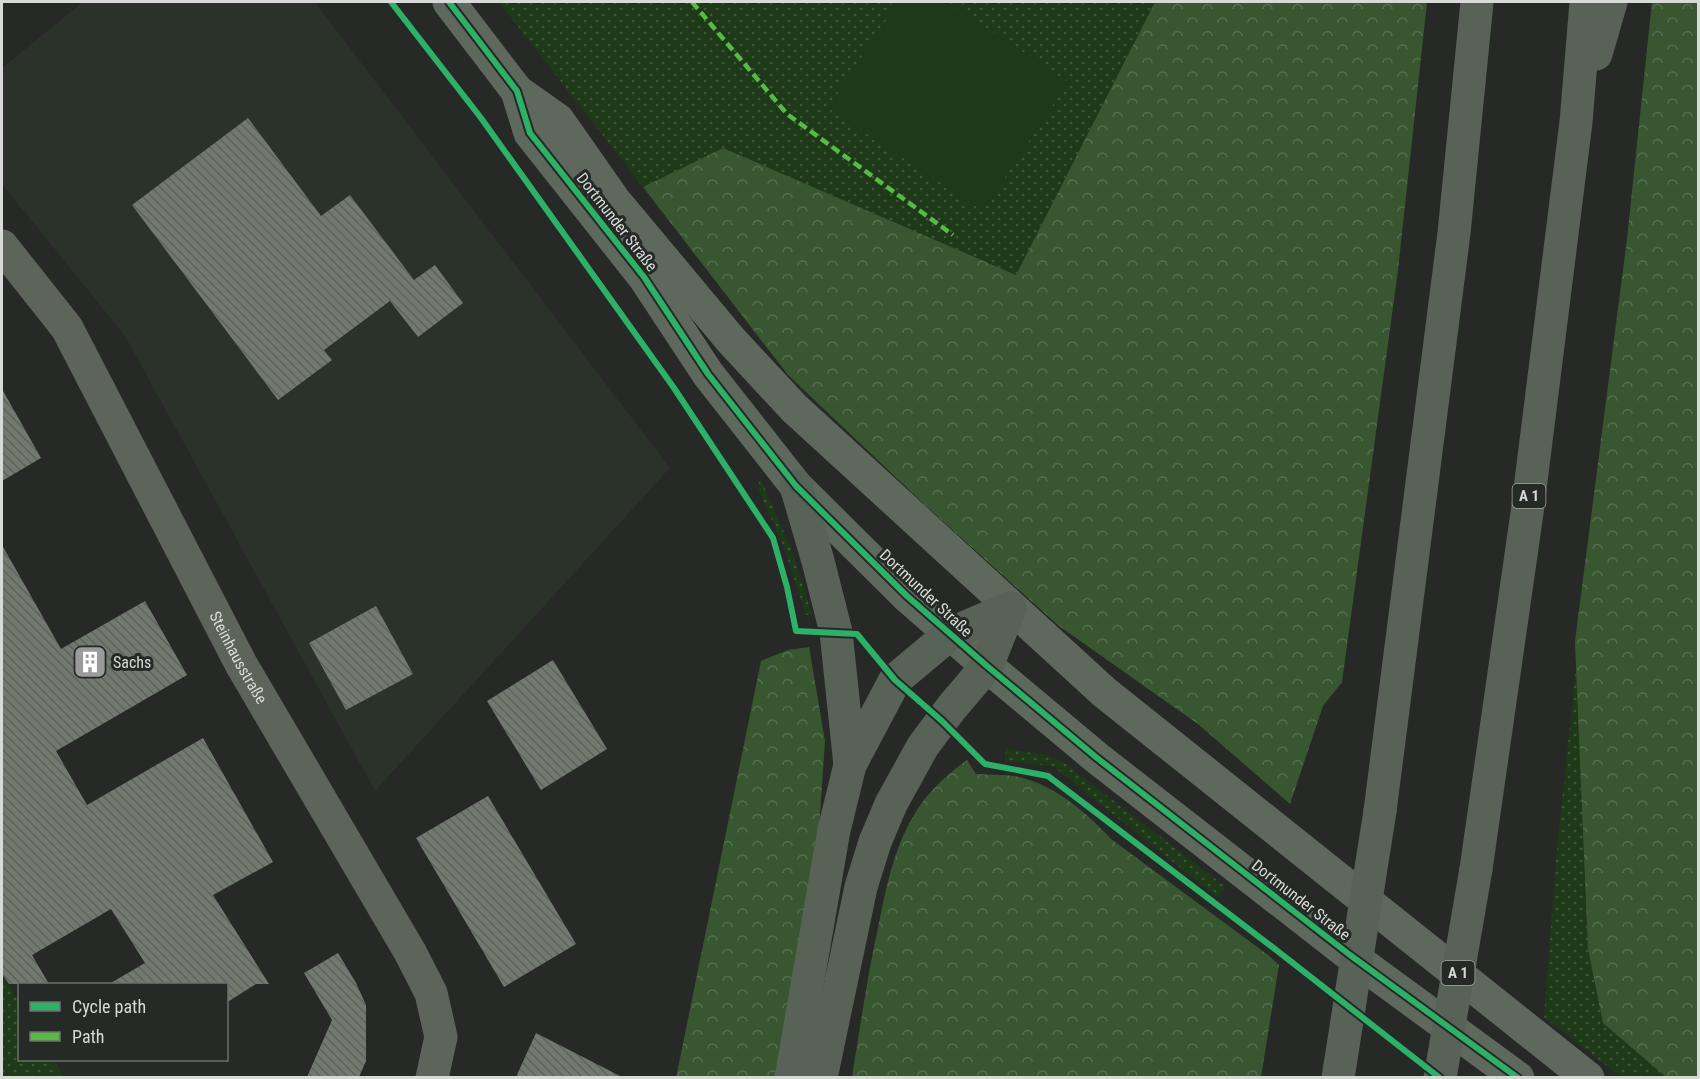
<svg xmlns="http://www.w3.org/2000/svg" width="1700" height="1079" font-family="'Roboto Condensed',sans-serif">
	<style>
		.built { fill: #2a3229 }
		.grass { fill: url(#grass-dots) }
		.forest { fill: url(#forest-crowns) }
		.garden { fill: #1e3918 }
		.building { fill: url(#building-back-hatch) }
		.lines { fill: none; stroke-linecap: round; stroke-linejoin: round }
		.minor { stroke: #5d655a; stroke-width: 33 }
		.secondary { stroke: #5e685c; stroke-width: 33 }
		.motorway { stroke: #596257; stroke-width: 33 }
		.motorway-bridge { stroke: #596257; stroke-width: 33 }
		.quiet { stroke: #58b947; stroke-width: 4.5; stroke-dasharray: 9 4.5; stroke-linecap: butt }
		.cycleway-casing { stroke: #262a26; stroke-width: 10 }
		.cycleway { stroke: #2db169; stroke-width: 6 }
		.labels { text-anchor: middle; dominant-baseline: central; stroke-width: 6; stroke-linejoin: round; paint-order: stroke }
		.shield { fill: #262a26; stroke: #a2a5a2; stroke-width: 1.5 }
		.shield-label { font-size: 15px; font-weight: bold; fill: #d7dad7 }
		.street-label { font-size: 16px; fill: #d7dad7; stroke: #262a26 }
		.poi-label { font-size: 16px; fill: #d7dad7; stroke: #262a26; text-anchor: start }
	</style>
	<defs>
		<pattern id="grass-dots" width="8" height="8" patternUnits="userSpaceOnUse" patternTransform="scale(1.5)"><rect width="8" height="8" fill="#1e3918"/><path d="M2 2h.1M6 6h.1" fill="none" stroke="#3e5539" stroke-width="1.8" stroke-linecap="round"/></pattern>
		<pattern id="forest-crowns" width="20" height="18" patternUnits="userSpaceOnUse" patternTransform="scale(1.5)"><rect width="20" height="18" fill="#385731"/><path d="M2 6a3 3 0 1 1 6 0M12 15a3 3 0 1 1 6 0" fill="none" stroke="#546f4e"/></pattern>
		<pattern id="building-back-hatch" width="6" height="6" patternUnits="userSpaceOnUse" patternTransform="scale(1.5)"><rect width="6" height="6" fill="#727a70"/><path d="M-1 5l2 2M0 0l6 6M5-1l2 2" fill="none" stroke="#5e635d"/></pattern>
	</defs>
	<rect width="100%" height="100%" fill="#272927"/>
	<polygon class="built" points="83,2 315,2 670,468 375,791 125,336 2,184 2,68"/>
	<g class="grass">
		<polygon points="499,2 1155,2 1016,275 723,148 643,187"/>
		<polygon points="760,478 790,546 812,614 806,615 785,550 758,488"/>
		<polygon points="1576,668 1588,949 1603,1023 1667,1077 1621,1077 1544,1017 1556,859"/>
		<polygon points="1006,749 1046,755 1063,762 1226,887 1218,898 1053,766 1005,761"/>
		<polygon points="2,971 19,1003 20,1060 53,1060 64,1077 2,1077"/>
	</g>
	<g class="forest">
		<polygon points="1155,2 1427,2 1398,270 1342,682 1323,706 1290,804 1198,724 1059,626 925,505 788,375 643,187 723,148 1016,275"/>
		<polygon points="1652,2 1698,2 1698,1078 1666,1077 1603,1023 1588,949 1576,668 1575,641 1627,239"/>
		<polygon points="809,647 825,741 819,829 776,1077 676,1078 761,661 788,650"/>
		<path d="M967,760L976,774C990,775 1005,774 1019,777C1055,785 1087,813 1111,839L1268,955L1279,965L1261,1077H852C860,1028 867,978 878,928C886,889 893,850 914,815C927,792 947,775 967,760Z"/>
	</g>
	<polygon class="garden" points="898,2 948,2 1068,82 983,211 828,108"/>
	<g class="building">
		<polygon points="248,118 321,216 350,195 414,280 435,265 463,303 418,337 390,301 324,350 332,360 278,400 132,205"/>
		<polygon points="2,389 41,458 2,481"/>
		<polygon points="2,545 61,649 145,601 187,675 56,751 87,805 203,738 273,862 213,895 269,984 256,984 226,1003 226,984 109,984 145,963 111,909 32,955 49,984 9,984 2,974"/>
		<polygon points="376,606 413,674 346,710 309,643"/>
		<polygon points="553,660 607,749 541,790 487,701"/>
		<polygon points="488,796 576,944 504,987 416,838"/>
		<polygon points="338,953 356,983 366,1005 366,1061 359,1077 307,1077 332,1020 304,973"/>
		<polygon points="536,1033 622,1077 516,1077"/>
	</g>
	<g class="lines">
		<path class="minor" id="s1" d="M2,246L67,328L241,664L410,952L431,993L441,1037L432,1078"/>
		<g class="secondary">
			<polyline points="449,2 517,91 558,120 614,200 730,339 794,408 1104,692 1588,1078"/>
			<polyline points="517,91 530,133 644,277 708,374 796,486 907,596 987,666 1097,758 1350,955 1518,1078"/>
		</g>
		<g class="motorway">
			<polyline points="1596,54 1611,2"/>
			<polyline points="796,486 818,561 836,632 850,765"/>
			<polyline points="1380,811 1454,233 1477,2"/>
			<polyline points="1476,869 1527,513 1576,122 1586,2"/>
			<polyline points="791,1078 834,830 850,765 895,680 950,634 1010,608"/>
			<polyline points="821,1078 861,887 875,842 891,804 923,746 952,707 987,666 1010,608"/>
		</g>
		<g class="motorway-bridge">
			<polyline points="1338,1078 1380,811"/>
			<polyline points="1440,1078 1476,869"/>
		</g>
		<polyline class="quiet" points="692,2 787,114 953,235"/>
		<g class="cycleway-casing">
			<g id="cycleway">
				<polyline points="391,2 481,118 674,388 773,538 787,587 796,631 857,634 895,680 942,721 985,764 1048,776 1271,946 1440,1078"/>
				<polyline points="449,2 517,91 530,133 644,277 708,374 796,486 907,596 987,666 1097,758 1350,955 1518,1078"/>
			</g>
		</g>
		<use href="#cycleway" class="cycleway"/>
	</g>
	<defs>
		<g id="building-square" transform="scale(1.725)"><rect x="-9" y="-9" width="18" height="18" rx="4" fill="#999c99" stroke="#262a26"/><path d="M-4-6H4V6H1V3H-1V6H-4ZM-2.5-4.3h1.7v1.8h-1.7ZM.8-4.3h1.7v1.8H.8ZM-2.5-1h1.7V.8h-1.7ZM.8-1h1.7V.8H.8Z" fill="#fff"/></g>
	</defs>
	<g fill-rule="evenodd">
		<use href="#building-square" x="90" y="662"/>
	</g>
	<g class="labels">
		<g class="shield">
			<rect x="1512.5" y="484" width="33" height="24" rx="4.5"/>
			<rect x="1441.5" y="961" width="33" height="24" rx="4.5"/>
		</g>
		<g class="shield-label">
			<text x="1529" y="496">A 1</text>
			<text x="1458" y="973">A 1</text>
		</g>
		<g class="street-label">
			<text transform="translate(617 222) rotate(52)">Dortmunder Straße</text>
			<text transform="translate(926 593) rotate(43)">Dortmunder Straße</text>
			<text stroke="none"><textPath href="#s1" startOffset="476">Steinhausstraße</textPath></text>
			<text transform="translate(1301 900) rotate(38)">Dortmunder Straße</text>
		</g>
		<g class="poi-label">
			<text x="113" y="662">Sachs</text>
		</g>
	</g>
	<rect width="1700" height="1079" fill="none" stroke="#d7dad7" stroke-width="6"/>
	<rect x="18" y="983" width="210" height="78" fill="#262a26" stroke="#6d706d" stroke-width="1.5"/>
	<rect x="30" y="1002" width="30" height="9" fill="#2db169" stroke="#6d706d" stroke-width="1.5"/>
	<text x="72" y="1013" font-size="18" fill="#d7dad7">Cycle path</text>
	<rect x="30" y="1032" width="30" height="9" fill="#58b947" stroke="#6d706d" stroke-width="1.5"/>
	<text x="72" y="1043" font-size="18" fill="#d7dad7">Path</text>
</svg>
